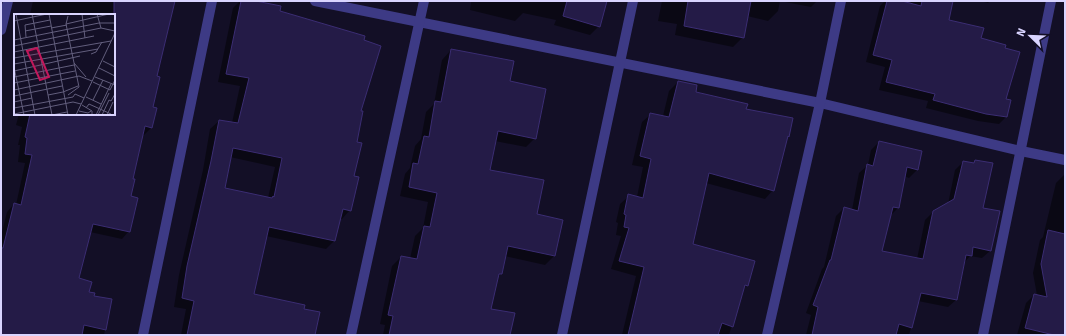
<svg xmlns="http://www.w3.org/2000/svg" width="1066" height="336" font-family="Signika,sans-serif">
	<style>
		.shadow { fill: #0007; fill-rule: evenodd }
		.building { fill: #241b47; stroke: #3b2d73; fill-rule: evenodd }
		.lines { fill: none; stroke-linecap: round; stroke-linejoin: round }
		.minor { stroke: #3d3a85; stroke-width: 10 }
		.inset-road { fill: none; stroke: #625e7d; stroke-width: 1 }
		.view { fill: #c2185b; fill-opacity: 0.15; stroke: #c2185b; stroke-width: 2 }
		.inset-edge { fill: none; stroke: #d9d4ff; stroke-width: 2 }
	</style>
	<rect width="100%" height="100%" fill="#130f26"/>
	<g class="shadow">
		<polygon points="33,1 174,1 156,77 152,108 151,128 144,135 142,135 132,180 130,197 129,231 122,239 90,232 78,279 88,292 93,296 111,300 104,335 1,335 1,236 7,212 14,204 16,205 25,163 18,162 20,145 18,145 22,127 16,125 19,114 114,114 114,15 30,15"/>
		<path d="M240,1H250L279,11L360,111L355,142L350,210L342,219H340L334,241L326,249L266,236L253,295L303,310L314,335H181L186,309L174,307L179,275L203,170L210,129L219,121L232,123L240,86L218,82L233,8ZM230,157L275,167L268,198L224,189Z"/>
		<polygon points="471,1 606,1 599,26 590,35 554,25 556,20 523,13 515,21 470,10"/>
		<polygon points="662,1 817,1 811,7 780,1 778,11 768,21 747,16 743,37 733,47 675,35 677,24 658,21"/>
		<polygon points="885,1 898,1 910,4 911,1 952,1 947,21 980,39 1005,100 1006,117 999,124 978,121 926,108 928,101 879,90 885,67 866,62 880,6"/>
		<polygon points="980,1 990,1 988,3"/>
		<polygon points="451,50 509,82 535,138 526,147 495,141 489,170 536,215 554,256 545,265 505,256 501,274 497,278 490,309 509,335 383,335 385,325 380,324 392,266 401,257 410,259 415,236 423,228 428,202 400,196 405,174 410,168 415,146 421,139 426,112 434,104 442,60"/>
		<polygon points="678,82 695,93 745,110 789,136 786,138 773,190 765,199 706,183 692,245 747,285 742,290 729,335 622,335 636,276 611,269 621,236 616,235 618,223 616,222 620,204 629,196 637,197 643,167 632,165 642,122 651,114 663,116 669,91"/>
		<polygon points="879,142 917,170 909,178 904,176 898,208 890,216 880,251 917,259 925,220 933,212 948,204 955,170 963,162 973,164 976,161 981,209 990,251 982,258 970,256 964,263 956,300 948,307 918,301 909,335 806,335 811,315 806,313 822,269 824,267 836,216 844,208 852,210 859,173 868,165 871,150"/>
		<polygon points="1065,174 1065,335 1017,335 1026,303 1034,295 1037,295 1033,273 1040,240 1043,237 1056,183"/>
	</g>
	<g class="building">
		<polygon points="114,1 175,1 157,76 160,77 153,107 157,108 152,128 145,126 133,179 135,179 131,196 138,198 130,232 93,224 79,278 92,282 89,292 95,293 94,296 112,299 106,330 84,325 82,335 1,335 1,248 3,248 14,203 21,205 32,155 25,154 27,138 25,137 30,114 114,114"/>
		<path d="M241,1H256L281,6L280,11L365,36L364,40L381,46L361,111H363L357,142L362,143L354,176L359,177L351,211L343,209L335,241L269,227L254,294L305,305L304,309L320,312L315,335H187L194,301L182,298L187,266L211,161L219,120L238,123L249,78L226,74ZM233,148L282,158L274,197L273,196L272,198L225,188Z"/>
		<polygon points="567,1 607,1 600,27 563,16"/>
		<polygon points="688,1 751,1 744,38 684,26"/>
		<polygon points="887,1 902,1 921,6 922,1 953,1 949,20 984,28 981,38 1006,45 1005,48 1020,52 1006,99 1011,100 1007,117 986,114 933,100 935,94 886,82 892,60 873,55"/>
		<polygon points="451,49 514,61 510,81 546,89 536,139 498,131 490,170 544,180 537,214 563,220 555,256 508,246 502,274 499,274 491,309 515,313 510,335 389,335 393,316 388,315 401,256 417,259 424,226 430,227 437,193 409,187 413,163 418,164 424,136 429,137 435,101 441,102"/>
		<polygon points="678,81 697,85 696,92 748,104 746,109 793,118 789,137 788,136 774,191 709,173 693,244 755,261 748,286 745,285 733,327 722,323 718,335 628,335 644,267 619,261 629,228 624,227 626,215 624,214 628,194 643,198 651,159 640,156 650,113 669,117"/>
		<polygon points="879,141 922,151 918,170 907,167 899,208 893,207 882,251 923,259 933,211 954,199 963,161 974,163 975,160 993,163 983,208 1000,211 991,251 973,247 972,256 966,255 957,300 921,293 912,328 899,324 896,335 812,335 818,307 813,305 830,260 831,260 844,207 858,211 867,164 873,166"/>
		<polygon points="1048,230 1065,234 1065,335 1054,335 1025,328 1034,294 1047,297 1041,264"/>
	</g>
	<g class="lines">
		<g class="minor">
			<polyline points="315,1 820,103 1021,151 1065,160"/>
			<polyline points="1,30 8,1"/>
			<polyline points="143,335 212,1"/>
			<polyline points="351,335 424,1"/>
			<polyline points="562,335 633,1"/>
			<polyline points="767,335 820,103 841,1"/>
			<polyline points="983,335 1051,1"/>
		</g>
	</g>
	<g transform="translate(14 14)">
		<rect width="101" height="101" fill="#130f26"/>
		<path class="inset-road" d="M2,0L21,101M18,0L38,101M35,0L54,101M68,0L71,24M83,0L87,14M54,2L52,10L65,73L54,81M0,7L33,0M52,10L95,0M37,14L53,11M11,17L37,12M12,23L11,11L36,6M0,26L85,9H101M0,32L87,14L101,17M0,38L80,22M77,40L82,38L88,28M0,44L97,27M89,47L101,53M60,49L72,63M0,50L84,35M0,53L10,101M85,54L101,62M0,57L66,42M0,63L60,51M81,63L101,71M79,68L96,76L101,66M0,69L61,57M0,76L65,62L78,67M49,78L64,72M34,81L49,78M0,82L48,72M72,83L87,90M79,86L89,66M0,88L18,84M68,91L78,97V101M0,94L59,83L61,80L70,84M72,94L75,90L97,100M65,97L74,99L77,97M0,100L59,88L67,90M38,101L53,98M62,101L101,19M82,101L97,70M84,101L95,79M88,101L95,86L97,87L101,80M93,101L99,88"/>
		<path class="view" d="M23,34L35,63L26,66L13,37Z"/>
		<rect width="101" height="101" class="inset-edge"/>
	</g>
	<rect width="1066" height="336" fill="none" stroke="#d9d4ff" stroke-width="4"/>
	<g transform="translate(1030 36) rotate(293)" stroke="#130f26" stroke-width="3" paint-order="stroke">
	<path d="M0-3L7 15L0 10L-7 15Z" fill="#d9d4ff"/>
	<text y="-6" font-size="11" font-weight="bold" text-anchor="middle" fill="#d9d4ff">N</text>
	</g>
</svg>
